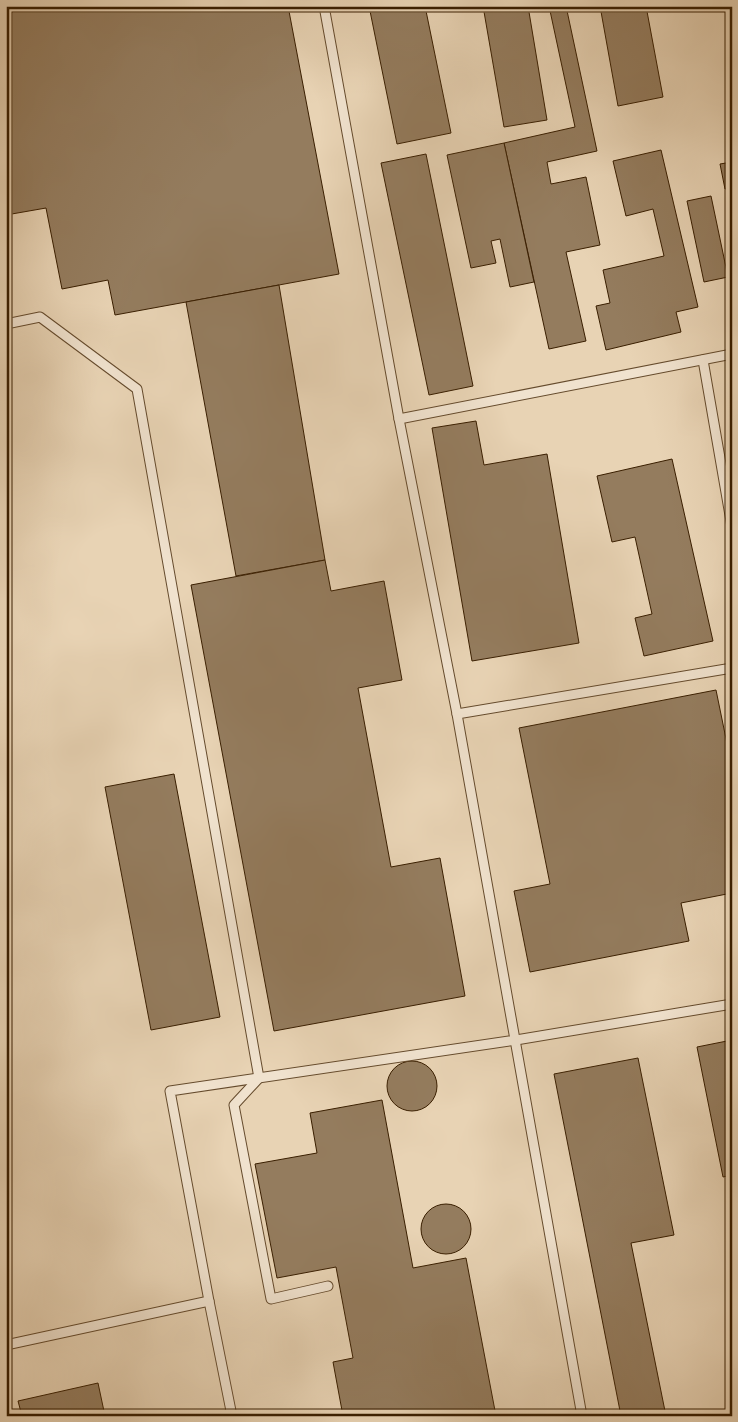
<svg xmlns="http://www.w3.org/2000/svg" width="738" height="1422" font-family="Vollkorn,serif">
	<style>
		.building { fill: #947c5e; stroke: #391e00 }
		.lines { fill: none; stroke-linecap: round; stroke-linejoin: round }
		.lane-casing { stroke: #654b2d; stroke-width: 11 }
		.lane { stroke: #f0e2ce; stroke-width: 9 }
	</style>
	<rect width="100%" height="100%" fill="#e8d3b4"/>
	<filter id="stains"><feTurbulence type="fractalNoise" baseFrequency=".004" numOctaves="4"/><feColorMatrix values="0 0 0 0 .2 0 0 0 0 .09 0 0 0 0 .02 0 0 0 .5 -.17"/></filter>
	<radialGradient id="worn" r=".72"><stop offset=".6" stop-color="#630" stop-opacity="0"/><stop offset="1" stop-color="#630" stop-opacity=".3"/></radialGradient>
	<g class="building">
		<polygon points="6,6 288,6 339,274 115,315 108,280 62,289 46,208 6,215"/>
		<polygon points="369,6 425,6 451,133 397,144"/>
		<polygon points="483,6 528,6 547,120 504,127"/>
		<polygon points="549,6 566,6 597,151 547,162 551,184 586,177 600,245 566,252 586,341 549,349 504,143 575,127"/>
		<polygon points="600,6 646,6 663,97 618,106"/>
		<polygon points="504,143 534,282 510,287 500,239 491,241 496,263 471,268 447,155"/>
		<polygon points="661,150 698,307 676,312 681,332 606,350 596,306 610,303 603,270 664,256 653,209 626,216 613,161"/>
		<polygon points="426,154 473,386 429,395 381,163"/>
		<polygon points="732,162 732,187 725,189 720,164"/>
		<polygon points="711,196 728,277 704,282 687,201"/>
		<polygon points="279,285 325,560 236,576 186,302"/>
		<polygon points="476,421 484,465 547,454 579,643 472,661 432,428"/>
		<polygon points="672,459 713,641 644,656 635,618 652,614 635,537 612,542 597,476"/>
		<polygon points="325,560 331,591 384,581 402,680 358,688 391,867 440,858 465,996 274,1031 191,585"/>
		<polygon points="716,690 732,768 732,893 681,903 689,941 530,972 514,891 550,884 519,728"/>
		<polygon points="174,774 220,1017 151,1030 105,787"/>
		<polygon points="732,1040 732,1175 723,1177 697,1047"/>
		<polygon points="638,1058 674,1235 631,1243 666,1416 621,1416 554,1074"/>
		<circle cx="412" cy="1086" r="25"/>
		<polygon points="382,1100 413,1268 466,1258 496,1416 343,1416 333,1362 353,1358 336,1267 277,1278 255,1164 317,1153 310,1113"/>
		<circle cx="446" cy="1229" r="25"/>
		<polygon points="98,1383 105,1416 22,1416 18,1401"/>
	</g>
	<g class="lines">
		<g class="lane-casing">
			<g id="lane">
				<polyline points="324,6 399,419 457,714"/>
				<polyline points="6,324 40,317 137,389 259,1078 234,1105 271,1299 328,1286"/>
				<polyline points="703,360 732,527"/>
				<polyline points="399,419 732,354"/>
				<polyline points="209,1301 170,1091 516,1040 732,1004"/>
				<polyline points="6,1345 209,1301 232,1416"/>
				<polyline points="582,1416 457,714 732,668"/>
			</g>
		</g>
		<use href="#lane" class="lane"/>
	</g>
	<rect width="738" height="1422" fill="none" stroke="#e8d3b4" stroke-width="25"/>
	<rect x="8" y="8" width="723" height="1407" fill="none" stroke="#391e00" stroke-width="2.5"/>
	<rect x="12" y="12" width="713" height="1397" fill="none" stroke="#391e00"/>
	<rect width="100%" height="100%" filter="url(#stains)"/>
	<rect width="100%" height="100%" fill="url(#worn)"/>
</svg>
